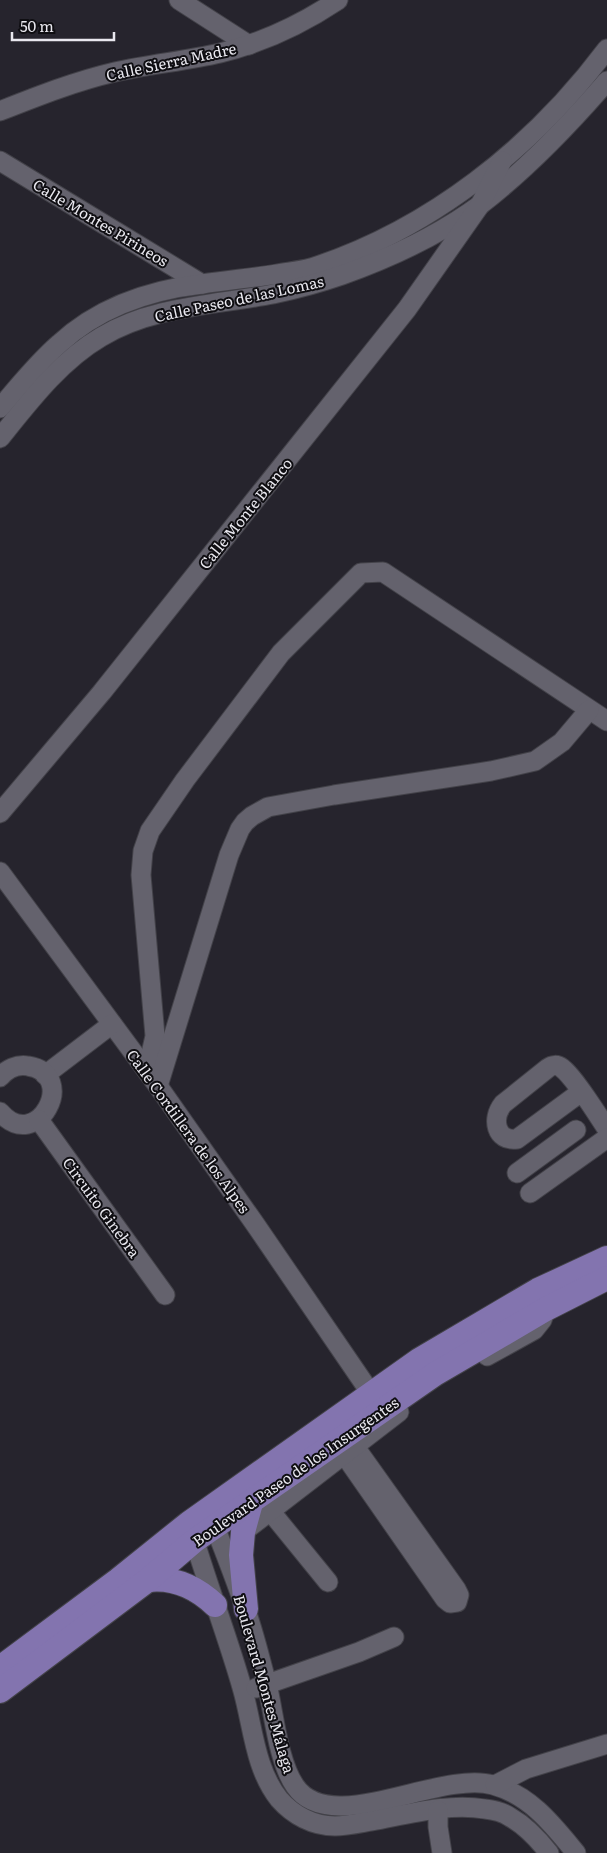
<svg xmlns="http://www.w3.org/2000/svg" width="607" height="1853" font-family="Literata,serif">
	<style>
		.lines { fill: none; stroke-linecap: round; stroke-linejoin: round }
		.minor-casing { stroke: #434249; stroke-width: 21 }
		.major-casing { stroke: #434249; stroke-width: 26 }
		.minor { stroke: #64626d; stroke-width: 19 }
		.major { stroke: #8374af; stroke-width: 24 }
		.labels { text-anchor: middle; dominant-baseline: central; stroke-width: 4; stroke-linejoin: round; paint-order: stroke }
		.street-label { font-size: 15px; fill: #e9e8ef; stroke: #0f0e12 }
	</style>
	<rect width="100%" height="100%" fill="#26242d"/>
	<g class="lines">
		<g class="minor-casing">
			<g id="minor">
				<polyline points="179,0 249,45"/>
				<path d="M0,111C38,96 76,81 115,72C150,64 186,61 220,53C262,43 302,24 338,0"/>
				<polyline points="0,161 202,284"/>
				<path d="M0,408C19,386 37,363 59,344C98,308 150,290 202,284C228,280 252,278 277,274C288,272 300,271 311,268C429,230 533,148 607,49"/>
				<path d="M0,438C29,402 60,361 101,337C152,306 216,305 273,294C296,289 319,283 342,275C390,258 439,235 480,205C527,169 569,125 607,81"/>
				<polyline points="0,813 102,692 407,309 480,205 502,161"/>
				<polyline points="0,872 158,1086 255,1224 372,1395"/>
				<polyline points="147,1071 155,1036 141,875 143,851 150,831 185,780 281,653 361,573 383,572 607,721"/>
				<polyline points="45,1075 112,1024"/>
				<path d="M0,1077C7,1069 17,1064 28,1066C80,1074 37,1155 0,1112"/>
				<polyline points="158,1086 229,855 240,829 245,822 252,816 268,807 334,795 491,771 535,761 562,742 589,710"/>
				<path d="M581,1092L517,1139C496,1142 491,1119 503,1104L548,1068C552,1065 557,1064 562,1068C575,1078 597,1114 607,1129"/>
				<polyline points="39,1120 165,1295"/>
				<polyline points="517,1173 576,1130"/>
				<polyline points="530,1193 607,1138"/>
				<polyline points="487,1356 534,1330 542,1320 546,1309"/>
				<polyline points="344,1454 445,1599 450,1603 457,1602 459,1595 456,1589 355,1447"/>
				<polyline points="271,1512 328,1582"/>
				<path d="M211,1516C222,1546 235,1577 245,1608C254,1632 260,1659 267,1684C274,1714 278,1761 295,1786C330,1838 439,1770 493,1785C530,1795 553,1825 576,1853"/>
				<path d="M191,1529C207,1584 228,1637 243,1691C253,1727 255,1769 279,1799C293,1815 313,1826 335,1826C347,1826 360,1823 372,1821C409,1814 448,1803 485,1809C494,1810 503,1812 510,1817C526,1826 538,1839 549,1853"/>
				<polyline points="243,1532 399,1412"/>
				<polyline points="256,1688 359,1652 394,1637"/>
				<polyline points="495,1785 526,1769 607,1744"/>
				<polyline points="438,1810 438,1827 442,1853"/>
			</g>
		</g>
		<g class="major-casing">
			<g id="major">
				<path d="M148,1580C174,1577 196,1587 215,1605"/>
				<polyline points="246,1609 241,1555 243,1532 252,1499"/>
				<polyline points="0,1668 118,1580 189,1523 419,1360 538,1290 607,1258"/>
				<polyline points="0,1691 148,1580 194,1541 435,1374 546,1309 607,1278"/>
			</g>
		</g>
		<use href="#minor" class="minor"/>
		<use href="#major" class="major"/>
	</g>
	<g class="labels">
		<g class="street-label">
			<text transform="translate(171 61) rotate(-12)">Calle Sierra Madre</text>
			<text transform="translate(101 222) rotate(31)">Calle Montes Pirineos</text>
			<text transform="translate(239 298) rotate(-12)">Calle Paseo de las Lomas</text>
			<text transform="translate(245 513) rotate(-51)">Calle Monte Blanco</text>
			<text transform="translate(189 1131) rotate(54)">Calle Cordillera de los Alpes</text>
			<text transform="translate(102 1207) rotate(54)">Circuito Ginebra</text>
			<text transform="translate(295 1471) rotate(-35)">Boulevard Paseo de los Insurgentes</text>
			<text transform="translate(265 1684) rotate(74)">Boulevard Montes Málaga</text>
		</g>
	</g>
	<path d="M12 32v8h102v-8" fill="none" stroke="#e9e8ef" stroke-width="2.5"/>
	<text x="20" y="32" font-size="15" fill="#e9e8ef" stroke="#0f0e12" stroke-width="4" paint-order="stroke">50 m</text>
</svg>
